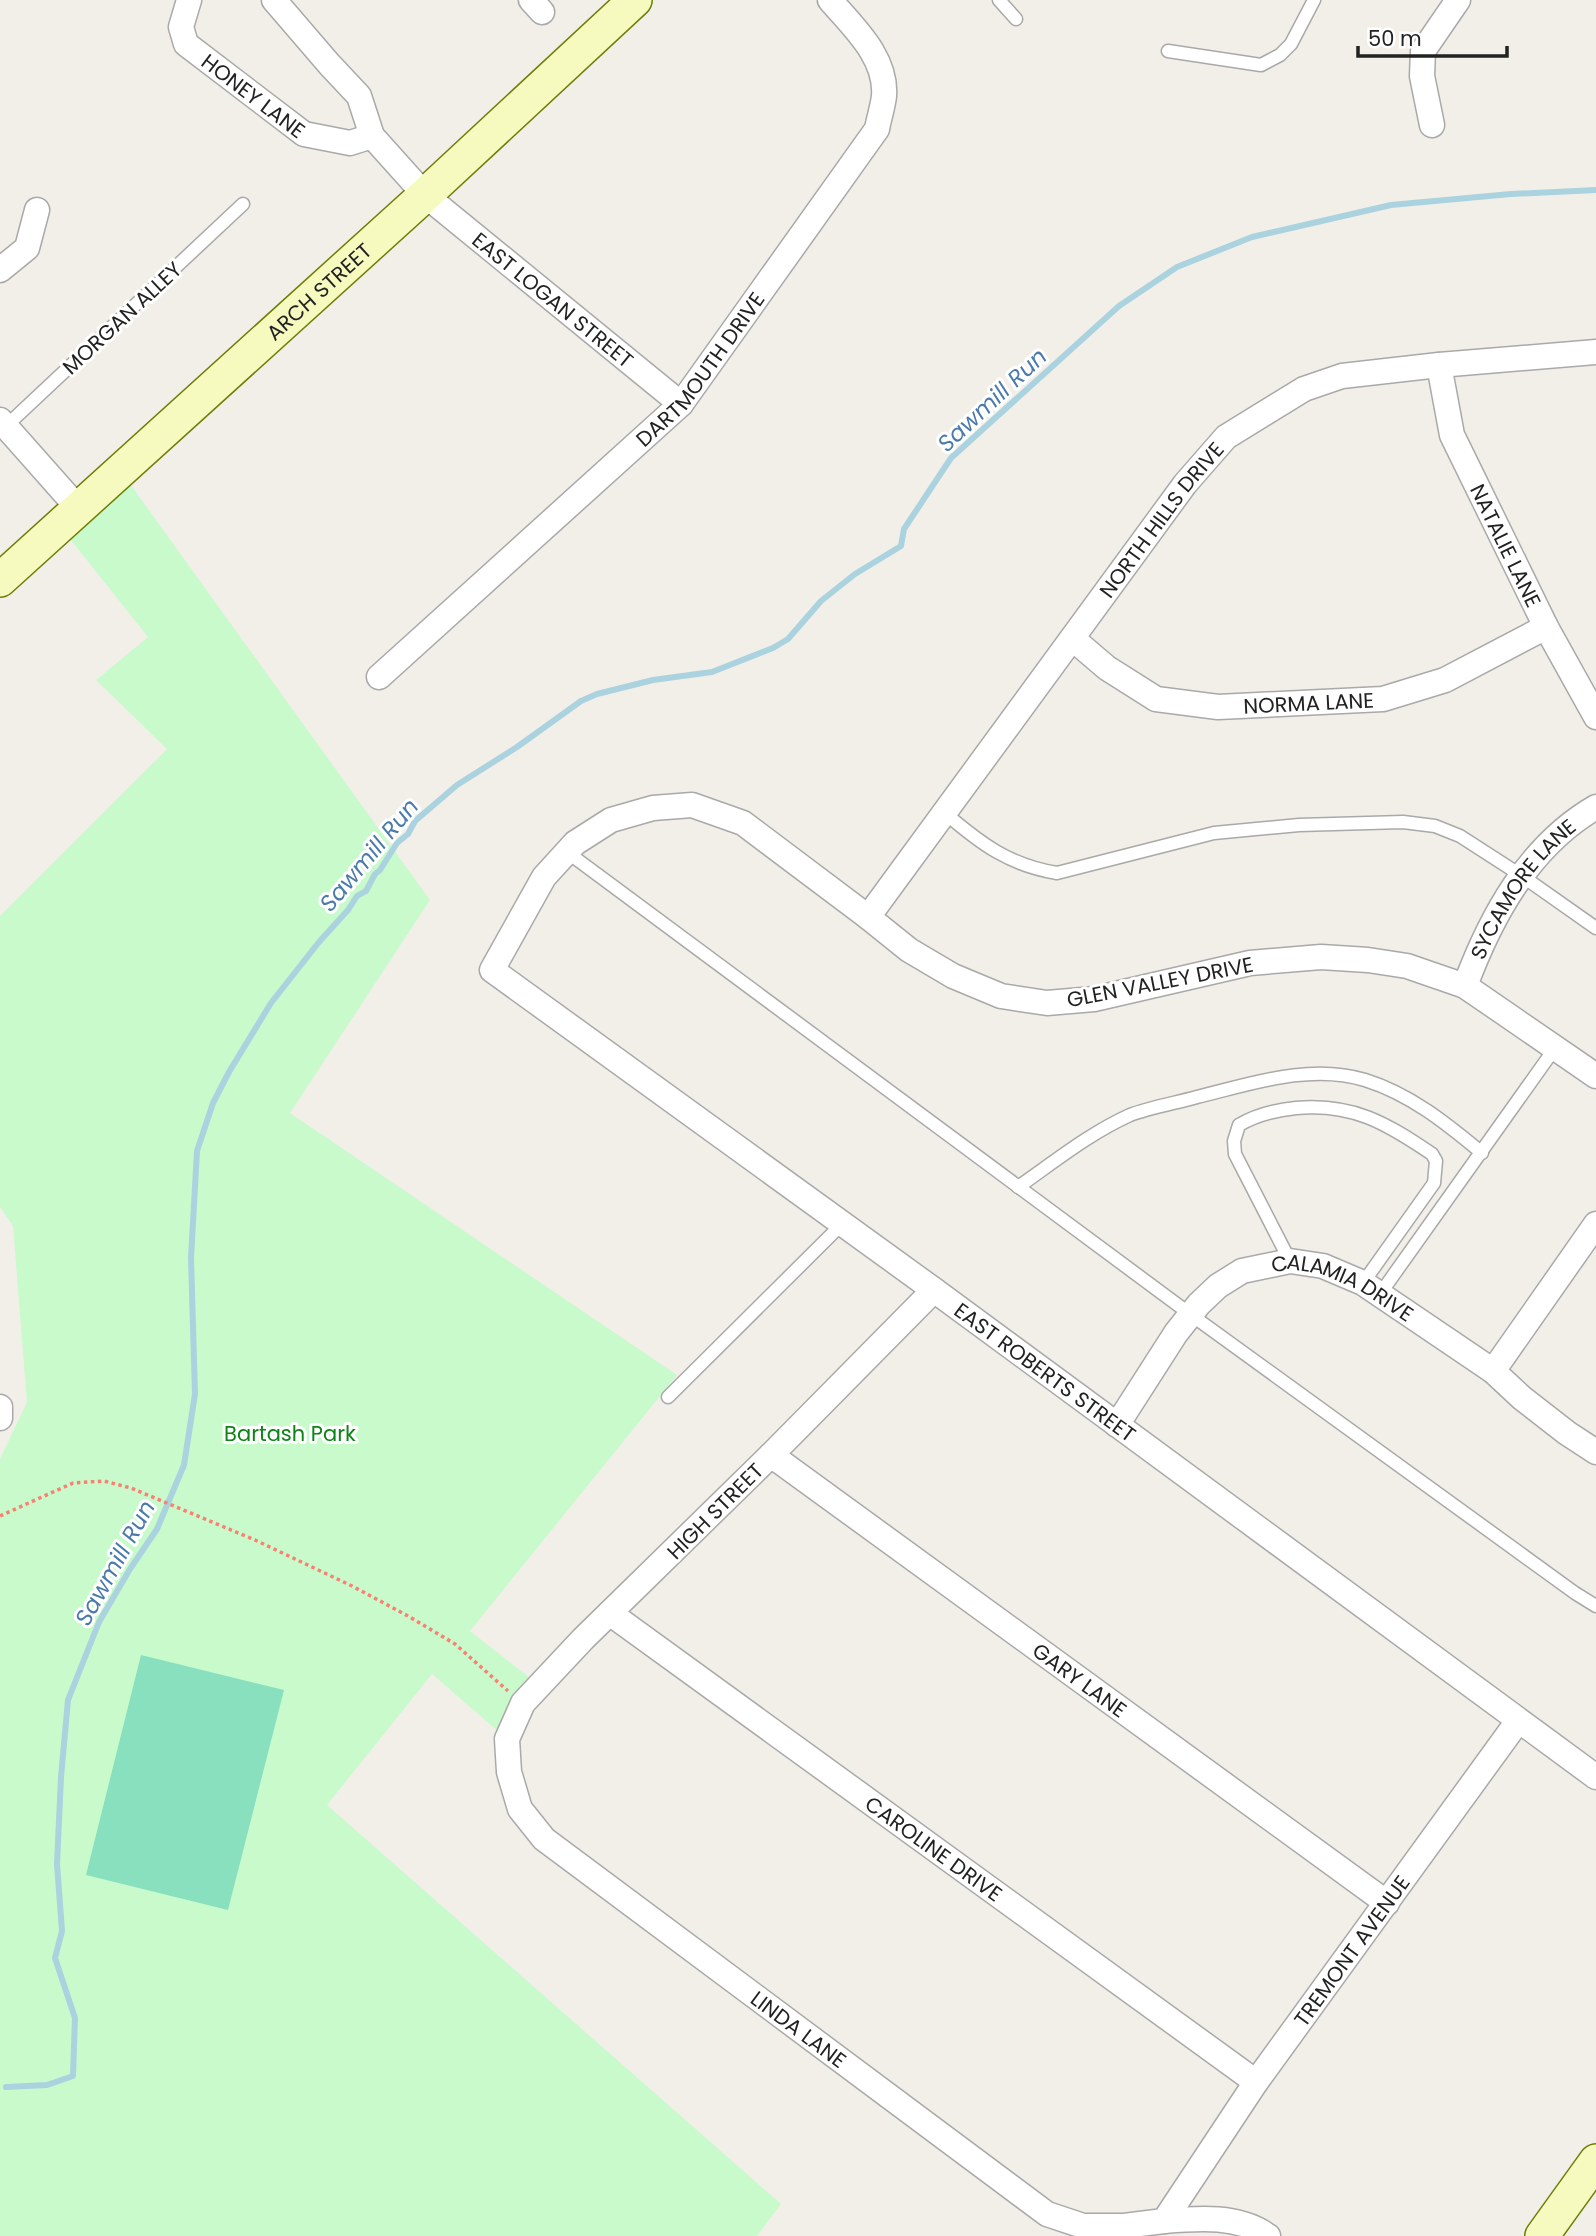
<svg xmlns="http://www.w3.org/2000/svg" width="1596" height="2236" font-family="Poppins,sans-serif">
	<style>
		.park { fill: #c8facc }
		.pitch { fill: #88e0be }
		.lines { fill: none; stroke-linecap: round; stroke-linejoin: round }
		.stream { stroke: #aad3df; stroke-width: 6 }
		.lane-casing { stroke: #a9a9a9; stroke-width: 15 }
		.street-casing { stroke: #a9a9a9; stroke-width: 27 }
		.secondary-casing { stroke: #707d05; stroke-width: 36 }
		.path { stroke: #fa8072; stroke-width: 3.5; stroke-dasharray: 3.5 3.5; stroke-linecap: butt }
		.lane { stroke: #fff; stroke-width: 12 }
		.street { stroke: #fff; stroke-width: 24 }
		.secondary { stroke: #f7fabf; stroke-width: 33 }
		.labels { text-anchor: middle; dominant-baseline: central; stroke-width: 6; stroke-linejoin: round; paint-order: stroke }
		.street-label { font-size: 21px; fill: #222; stroke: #fff }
		.park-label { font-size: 21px; fill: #0c8416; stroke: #fff }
		.water-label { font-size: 23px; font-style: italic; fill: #4a7aab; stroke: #fff }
	</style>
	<rect width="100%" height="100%" fill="#f2efe9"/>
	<polygon class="park" points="120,470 430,900 290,1113 677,1375 470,1631 539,1685 507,1739 432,1674 327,1805 781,2204 757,2236 0,2236 0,1459 27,1402 13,1226 0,1207 0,916 167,749 96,680 148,637 59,525"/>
	<polygon class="pitch" points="141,1655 284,1690 228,1910 86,1875"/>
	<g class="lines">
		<polyline class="stream" points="6,2087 47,2085 73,2076 75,2018 55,1958 62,1931 57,1864 61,1777 68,1700 99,1622 130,1569 157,1529 184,1465 195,1394 191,1258 197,1151 213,1103 229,1072 271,1003 319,942 348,910 357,896 366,891 375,874 380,870 397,843 408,834 415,821 457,785 517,747 581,701 597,694 653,680 712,672 773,648 788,639 821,601 855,574 901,546 904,529 951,458 1119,306 1177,267 1252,237 1391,205 1511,194 1596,190"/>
		<g class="lane-casing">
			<g id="lane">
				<polyline points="999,0 1016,19"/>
				<polyline points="1168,51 1261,65 1280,55 1291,44 1314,0"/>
				<polyline points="4,428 243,204"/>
				<path d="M945,813C981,844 1009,865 1057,873L1214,833L1299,825L1403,822L1435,826L1460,836L1522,876L1596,928"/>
				<polyline points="567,852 1190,1314 1575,1593 1596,1606"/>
				<path d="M1018,1187C1054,1162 1090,1133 1130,1115C1151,1107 1176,1103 1197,1097C1251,1084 1310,1063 1365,1080C1410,1094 1446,1123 1482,1153"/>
				<path d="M1290,1261L1235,1154L1234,1141L1239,1125C1256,1115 1276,1110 1296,1108C1353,1103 1386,1123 1432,1154L1436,1161L1434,1183L1363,1283"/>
				<polyline points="1380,1294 1555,1048"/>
				<polyline points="668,1397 842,1224"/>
			</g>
		</g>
		<g class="street-casing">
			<g id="street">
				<path id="s1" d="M189,0L181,27L186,44L304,134L350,143L372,136"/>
				<path id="s2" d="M274,0L329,64L359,96L372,136L425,195L681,404"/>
				<polyline points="531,0 542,12"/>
				<polyline points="1432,125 1422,76 1423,51 1458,0"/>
				<polyline points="0,270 27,248 37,210"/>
				<path id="s3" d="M1439,365L1452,435L1546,627L1596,717"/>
				<polyline points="0,420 78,508"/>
				<path id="s4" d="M1073,639L1107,668L1156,699L1218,707L1383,699L1445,680L1546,627"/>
				<path id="s5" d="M379,677L681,404L877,129C879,118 883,106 884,96C887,57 853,27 830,0"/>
				<path id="s6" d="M868,917L1185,484L1226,437L1304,389L1342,376L1439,365L1596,352"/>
				<path id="s7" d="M1465,986C1491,916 1529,846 1596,807"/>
				<path id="s8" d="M1596,1076L1465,986L1407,966L1368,960L1321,957L1250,963L1094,999L1047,1003L1001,996L953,976L909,950L868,917L743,823L692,805L653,808L611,820L575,843L544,877L492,970L934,1290L1596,1777"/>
				<path id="s9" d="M934,1290L771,1455L583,1639L523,1703L507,1739L509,1772L520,1809L544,1839L1047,2214L1083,2226H1124L1164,2221L1256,2082L1518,1721"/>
				<polyline points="1493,1371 1596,1224"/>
				<polyline points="0,1407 0,1418"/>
				<path id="s10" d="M1117,1425L1176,1333L1199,1304L1218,1286L1242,1271L1290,1261L1323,1266L1363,1283L1493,1371L1522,1398L1567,1433L1596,1452"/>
				<path id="s11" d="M771,1455L1387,1903"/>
				<path id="s12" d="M611,1614L1256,2082"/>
				<path d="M1164,2221C1199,2218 1239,2215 1268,2236"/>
			</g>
		</g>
		<g class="secondary-casing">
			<g id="secondary">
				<path id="s13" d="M0,580L425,195L635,0"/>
				<polyline points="1542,2236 1596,2161"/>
			</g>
		</g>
		<polyline class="path" points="0,1516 73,1483 104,1481 131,1488 255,1540 352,1586 408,1616 455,1644 508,1691"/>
		<use href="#lane" class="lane"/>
		<use href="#street" class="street"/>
		<use href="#secondary" class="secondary"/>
	</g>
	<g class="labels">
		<g class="street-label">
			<text stroke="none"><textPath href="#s1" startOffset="131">HONEY LANE</textPath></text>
			<text stroke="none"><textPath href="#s13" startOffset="430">ARCH STREET</textPath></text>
			<text stroke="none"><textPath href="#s2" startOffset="415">EAST LOGAN STREET</textPath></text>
			<text transform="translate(122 318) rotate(-43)">MORGAN ALLEY</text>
			<text stroke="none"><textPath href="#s5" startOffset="446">DARTMOUTH DRIVE</textPath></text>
			<text stroke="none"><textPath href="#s6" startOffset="494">NORTH HILLS DRIVE</textPath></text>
			<text stroke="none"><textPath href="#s3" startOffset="194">NATALIE LANE</textPath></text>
			<text stroke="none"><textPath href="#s4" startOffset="256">NORMA LANE</textPath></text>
			<text stroke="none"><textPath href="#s7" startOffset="114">SYCAMORE LANE</textPath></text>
			<text transform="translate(1160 982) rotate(-11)">GLEN VALLEY DRIVE</text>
			<text stroke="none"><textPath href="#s10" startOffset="308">CALAMIA DRIVE</textPath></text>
			<text stroke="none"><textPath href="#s8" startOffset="1960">EAST ROBERTS STREET</textPath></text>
			<text transform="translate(715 1511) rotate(-45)">HIGH STREET</text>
			<text stroke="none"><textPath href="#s11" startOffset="382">GARY LANE</textPath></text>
			<text stroke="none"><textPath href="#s12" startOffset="399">CAROLINE DRIVE</textPath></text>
			<text stroke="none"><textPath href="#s9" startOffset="1808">TREMONT AVENUE</textPath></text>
			<text stroke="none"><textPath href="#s9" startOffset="1050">LINDA LANE</textPath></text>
		</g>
		<g class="park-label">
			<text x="290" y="1433">Bartash Park</text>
		</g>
		<g class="water-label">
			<text transform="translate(992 400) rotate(-43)">Sawmill Run</text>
			<text transform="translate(369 855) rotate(-50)">Sawmill Run</text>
			<text transform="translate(115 1563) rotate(-61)">Sawmill Run</text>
		</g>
	</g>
	<path d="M1358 46v10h149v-10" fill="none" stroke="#222222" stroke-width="3.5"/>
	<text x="1368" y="46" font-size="21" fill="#222222" stroke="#ffffff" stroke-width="5" paint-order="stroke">50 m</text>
</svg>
